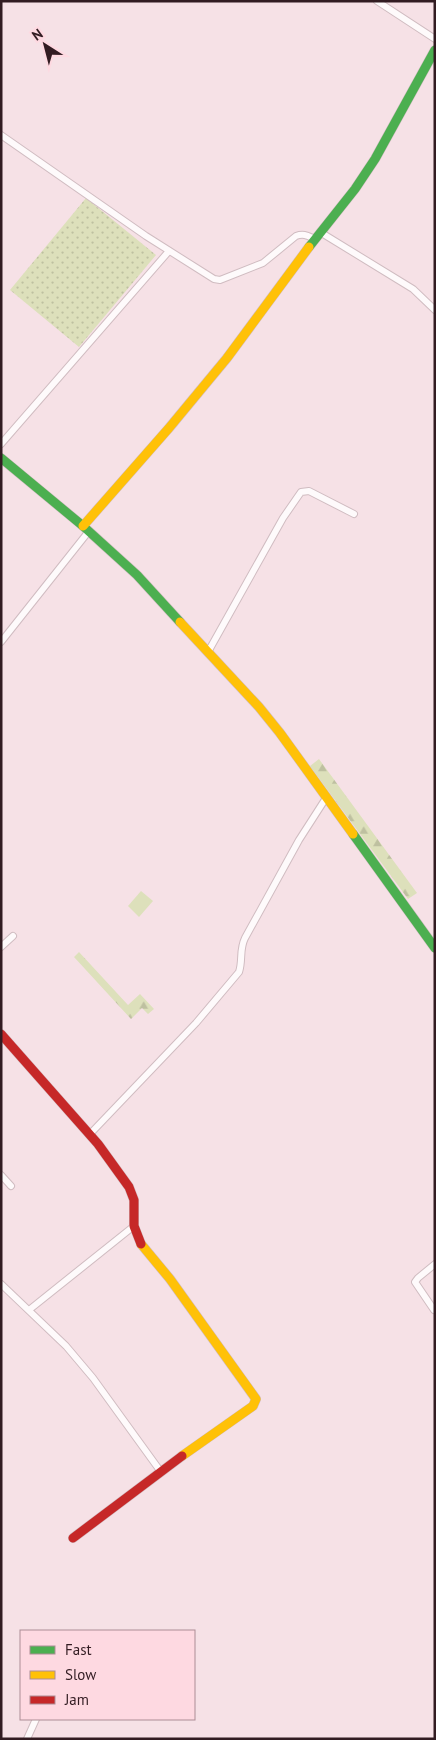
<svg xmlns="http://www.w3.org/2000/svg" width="436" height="1740" font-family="'PT Sans',sans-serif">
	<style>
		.green { fill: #dde0bb }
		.forest { fill: url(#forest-firs) }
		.park { fill: url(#park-dots) }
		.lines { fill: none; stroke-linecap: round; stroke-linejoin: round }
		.street-casing { stroke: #d0bcc1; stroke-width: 8 }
		.fast-casing { stroke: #d0bcc1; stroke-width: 10 }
		.slow-casing { stroke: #d0bcc1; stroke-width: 10 }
		.jam-casing { stroke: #d0bcc1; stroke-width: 10 }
		.street { stroke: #fefafb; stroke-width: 6 }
		.fast { stroke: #4caf50; stroke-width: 9 }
		.slow { stroke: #ffc107; stroke-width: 9 }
		.jam { stroke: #c62828; stroke-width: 9 }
	</style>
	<defs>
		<pattern id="forest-firs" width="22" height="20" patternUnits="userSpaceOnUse" patternTransform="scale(1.25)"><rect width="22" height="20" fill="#dde0bb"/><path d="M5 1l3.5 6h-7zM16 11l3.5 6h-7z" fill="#bec0a0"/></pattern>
		<pattern id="park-dots" width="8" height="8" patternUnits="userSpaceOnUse" patternTransform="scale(1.25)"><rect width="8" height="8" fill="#dde0bb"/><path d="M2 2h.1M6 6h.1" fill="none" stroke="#bec0a0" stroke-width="1.8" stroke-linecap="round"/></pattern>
	</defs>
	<rect width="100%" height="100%" fill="#f6e1e6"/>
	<polygon class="green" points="141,891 153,901 139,917 128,906"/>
	<g class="forest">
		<polygon points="319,759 417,893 408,899 310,766"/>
		<polygon points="79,952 128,1005 140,994 154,1009 148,1014 142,1008 131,1019 74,957"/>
	</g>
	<polygon class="park" points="86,198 156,255 79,347 10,290"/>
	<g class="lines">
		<g class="street-casing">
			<g id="street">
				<polyline points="377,1 435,39"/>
				<path d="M1,135L146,236L214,279L220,280L263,263L296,236C304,233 308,236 315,239"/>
				<polyline points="320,232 413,289 435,310"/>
				<polyline points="1,444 169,251"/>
				<polyline points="1,642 89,531"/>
				<polyline points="208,652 283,518 301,492 309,491 354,514"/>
				<polyline points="1,947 13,936"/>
				<path d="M90,1134L196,1023L239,972C243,960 239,950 245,938L299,840L326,798"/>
				<polyline points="1,1175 11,1186"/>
				<polyline points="1,1284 66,1346 93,1378 161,1472"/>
				<polyline points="29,1310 134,1226"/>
				<polyline points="434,1310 415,1282 418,1278 435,1264"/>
				<polyline points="27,1739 36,1719"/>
			</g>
		</g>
		<g class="fast-casing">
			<g id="fast">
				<polyline points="309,247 355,189 375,159 435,50"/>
				<polyline points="1,458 83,526 137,575 180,622"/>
				<polyline points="353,834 435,948"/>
			</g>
		</g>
		<g class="slow-casing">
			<g id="slow">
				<polyline points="83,526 169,428 227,358 309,247"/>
				<polyline points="180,622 259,707 280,733 353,834"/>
				<polyline points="141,1244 170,1279 256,1399 253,1406 182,1456"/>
			</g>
		</g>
		<g class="jam-casing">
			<g id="jam">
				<polyline points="1,1034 98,1144 129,1187 134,1200 134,1226 141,1244"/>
				<polyline points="73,1538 182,1456"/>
			</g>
		</g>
		<use href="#street" class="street"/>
		<use href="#fast" class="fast"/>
		<use href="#slow" class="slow"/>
		<use href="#jam" class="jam"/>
	</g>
	<rect width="436" height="1740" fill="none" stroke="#321c22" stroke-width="5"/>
	<rect x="20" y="1630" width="175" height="90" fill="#fed9e1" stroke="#ac8d95"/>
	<rect x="30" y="1646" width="25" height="8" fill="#4caf50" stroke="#ac8d95"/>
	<text x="65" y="1655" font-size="15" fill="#321c22">Fast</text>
	<rect x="30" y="1671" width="25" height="8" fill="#ffc107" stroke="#ac8d95"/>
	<text x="65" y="1680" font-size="15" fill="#321c22">Slow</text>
	<rect x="30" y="1696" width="25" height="8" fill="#c62828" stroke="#ac8d95"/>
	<text x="65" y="1705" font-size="15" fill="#321c22">Jam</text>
	<g transform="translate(45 45) rotate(324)" stroke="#fed9e1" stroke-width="4" paint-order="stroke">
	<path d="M0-4L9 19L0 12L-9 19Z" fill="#321c22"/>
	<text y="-8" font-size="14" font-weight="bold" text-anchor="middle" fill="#321c22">N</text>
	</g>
</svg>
